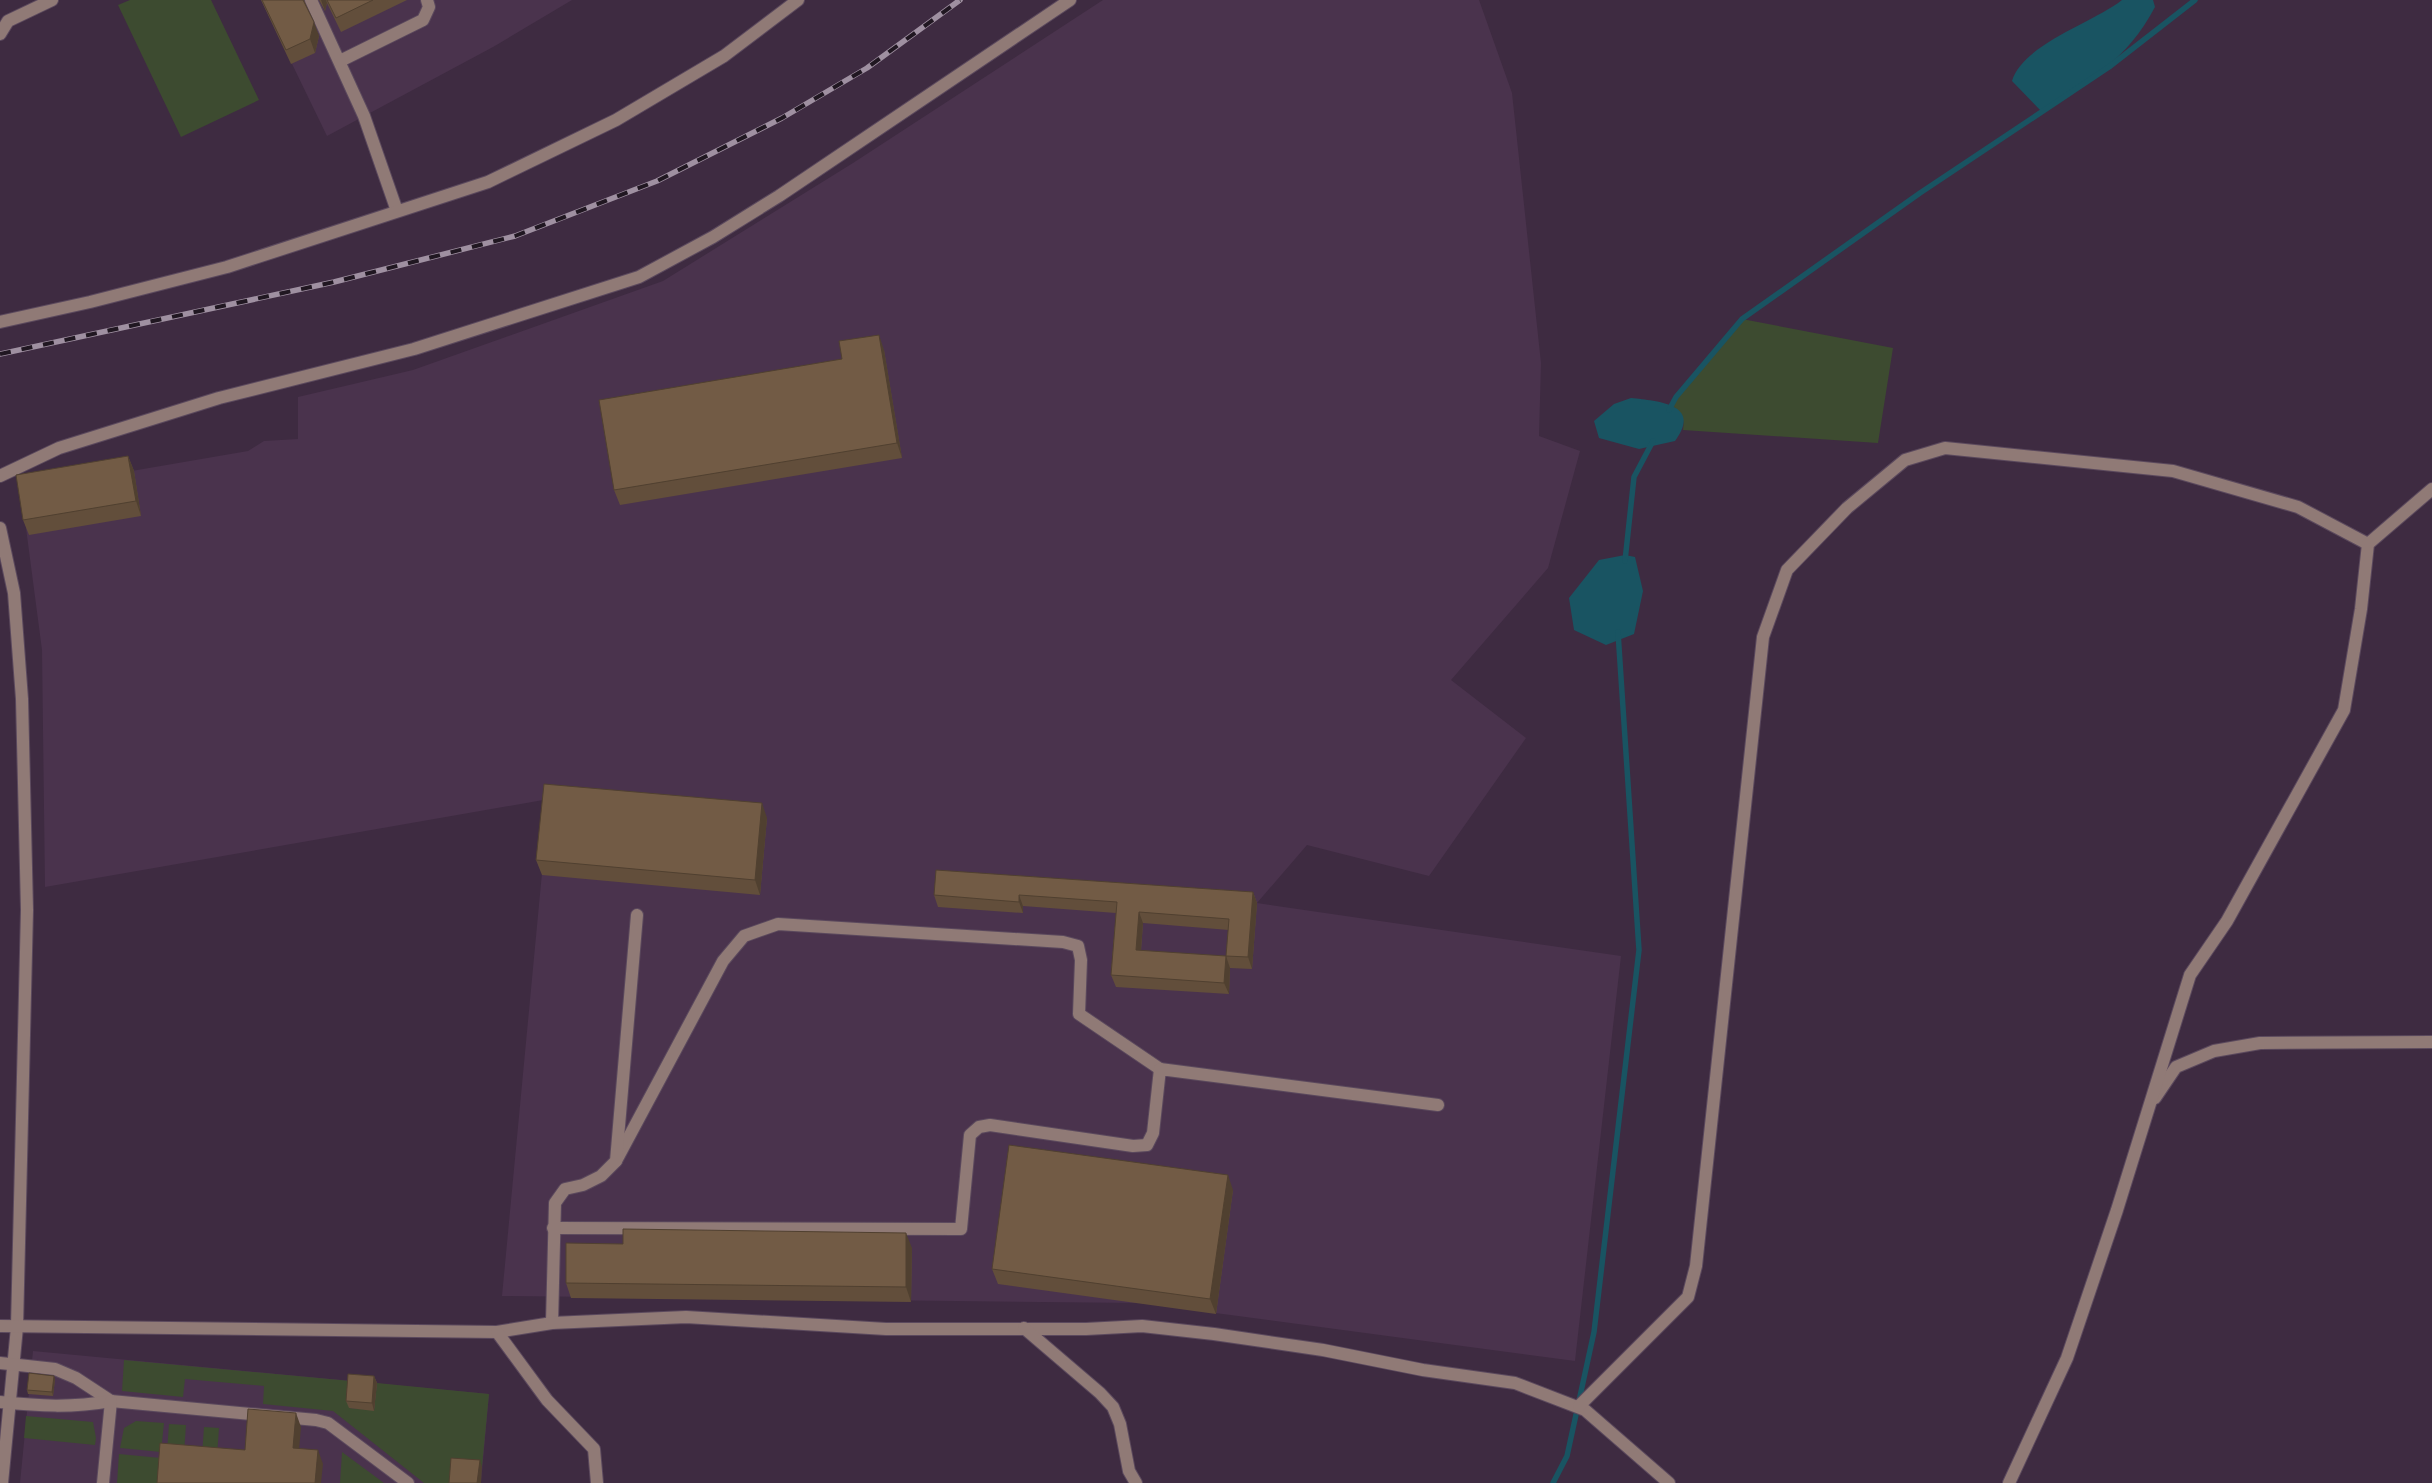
<svg xmlns="http://www.w3.org/2000/svg" width="2432" height="1483" font-family="'Work Sans',sans-serif">
	<style>
		.built { fill: #4a334d }
		.green { fill: #3d4b30 }
		.water { fill: #195462 }
		.lines { fill: none; stroke-linecap: round; stroke-linejoin: round }
		.stream { stroke: #195462; stroke-width: 5.5 }
		.minor-casing { stroke: #5b495d; stroke-width: 14 }
		.minor { stroke: #907a76; stroke-width: 12 }
		.rail-casing { stroke: #9f90a1; stroke-width: 5.5 }
		.rail { stroke: #201721; stroke-width: 4; stroke-dasharray: 11; stroke-linecap: butt }
		.wall { fill: #624e3b; fill-rule: evenodd }
		.shaded-wall { fill: #504030 }
		.building { fill: #725b45; stroke: #504030; fill-rule: evenodd }
	</style>
	<rect width="100%" height="100%" fill="#3e2b41"/>
	<g class="built">
		<polygon points="261,0 572,0 493,47 327,136"/>
		<polygon points="1103,0 1479,0 1512,93 1541,363 1539,436 1580,451 1548,568 1451,680 1526,738 1429,876 1307,845 1257,903 1621,956 1575,1361 1140,1303 502,1296 549,799 45,887 42,650 21,490 248,451 264,441 298,439 298,397 413,370 663,281 853,163"/>
		<polygon points="33,1351 489,1394 481,1483 20,1483"/>
	</g>
	<g class="green">
		<polygon points="130,0 211,0 259,100 181,137 118,5"/>
		<path d="M1742,319L1893,348L1878,443L1683,430C1685,417 1681,412 1671,405Z"/>
		<polygon points="124,1360 351,1381 349,1408 374,1410 377,1383 489,1394 482,1467 454,1465 453,1483 424,1483 333,1411 263,1404 264,1386 185,1379 183,1397 122,1391"/>
		<polygon points="26,1416 93,1422 96,1438 95,1445 24,1438"/>
		<polygon points="136,1421 164,1423 161,1452 120,1448 124,1428"/>
		<polygon points="169,1424 186,1425 184,1453 167,1452"/>
		<polygon points="204,1427 219,1428 217,1456 202,1455"/>
		<polygon points="342,1452 384,1483 340,1483"/>
		<polygon points="119,1454 161,1458 159,1483 117,1483"/>
	</g>
	<g class="water">
		<path d="M2122,0H2153L2155,7C2127,60 2090,80 2042,112L2012,81C2023,44 2093,23 2122,0Z"/>
		<path d="M1631,398C1658,401 1703,404 1675,441L1639,449L1599,438L1594,421L1614,404Z"/>
		<polygon points="1625,555 1635,557 1643,591 1634,634 1606,645 1574,630 1569,598 1599,560"/>
	</g>
	<g class="lines">
		<g class="stream">
			<polyline points="1669,410 1676,397 1742,319 1920,193 2109,67 2195,0"/>
			<polyline points="1625,561 1634,477 1653,441"/>
			<polyline points="1553,1483 1567,1456 1594,1332 1639,950 1618,632"/>
		</g>
		<g class="minor-casing">
			<g id="minor">
				<polyline points="311,0 364,116 397,211"/>
				<polyline points="0,34 8,21 52,0"/>
				<polyline points="340,61 423,20 429,7 427,0"/>
				<polyline points="0,322 90,302 227,267 488,182 616,120 724,56 798,0"/>
				<polyline points="0,476 59,448 219,398 414,349 639,277 713,237 779,196 1070,0"/>
				<polyline points="0,528 14,593 22,699 27,910 17,1327 2,1483"/>
				<polyline points="2155,1098 2176,1067 2214,1051 2260,1043 2432,1042"/>
				<polyline points="616,1161 723,961 744,936 778,924 1063,942 1078,946 1081,960 1079,1014 1160,1069"/>
				<polyline points="553,1228 961,1229 970,1135 979,1127 990,1125 1133,1146 1147,1145 1153,1133 1160,1069 1438,1105"/>
				<polyline points="552,1323 555,1203 565,1189 583,1185 601,1176 616,1161 637,915"/>
				<polyline points="0,1326 497,1332 552,1323 686,1317 886,1329 1086,1329 1142,1326 1214,1334 1323,1350 1423,1370 1515,1383 1585,1410 1669,1483"/>
				<polyline points="1024,1328 1100,1393 1113,1407 1120,1424 1129,1471 1136,1483"/>
				<polyline points="497,1332 547,1400 594,1449 597,1483"/>
				<polyline points="0,1363 55,1369 76,1378 111,1401"/>
				<path d="M0,1402C39,1406 71,1408 111,1401L316,1420L328,1423L408,1483"/>
				<polyline points="1579,1406 1688,1297 1696,1266 1763,637 1787,570 1847,508 1905,460 1945,448 2173,471 2298,507 2368,544"/>
				<polyline points="103,1483 111,1401"/>
				<polyline points="2009,1483 2067,1358 2117,1210 2190,975 2227,921 2344,710 2361,609 2368,544 2432,489"/>
			</g>
		</g>
		<use href="#minor" class="minor"/>
		<g class="rail-casing">
			<polyline id="rail" points="0,354 334,282 515,236 657,181 782,118 867,68 960,0"/>
		</g>
		<use href="#rail" class="rail"/>
	</g>
	<g class="wall">
		<polygon points="261,0 304,0 319,36 315,53 291,64"/>
		<polygon points="319,0 407,0 341,32 327,3 325,11"/>
		<polygon points="884,350 902,458 620,505 614,490"/>
		<polygon points="128,456 134,471 141,516 29,535 23,520"/>
		<polygon points="767,818 760,895 542,875 536,860"/>
		<path d="M1253,892L1257,903L1252,969L1230,968L1229,994L1116,987L1111,975L1116,913L1023,906V913L938,907L934,895ZM1143,923L1229,930L1226,956L1141,951Z"/>
		<polygon points="1233,1190 1216,1314 998,1284 992,1269"/>
		<polygon points="623,1244 912,1248 911,1302 571,1298 566,1283"/>
		<polygon points="374,1376 377,1383 374,1411 349,1408 346,1401"/>
		<polygon points="55,1379 53,1396 28,1394 27,1390"/>
	</g>
	<g class="shaded-wall">
		<polygon points="321,0 326,0 327,3 325,11"/>
		<polygon points="314,22 319,36 315,53 310,39"/>
		<polygon points="879,335 884,350 902,458 897,443"/>
		<polygon points="128,456 134,471 141,516 136,501"/>
		<polygon points="762,803 767,818 760,895 755,880"/>
		<polygon points="1253,892 1257,903 1252,969 1248,957"/>
		<polygon points="1019,895 1023,906 1023,913 1019,902"/>
		<polygon points="1139,912 1143,923 1140,962 1136,950"/>
		<polygon points="1226,956 1230,968 1229,994 1224,983"/>
		<polygon points="1228,1175 1233,1190 1216,1314 1210,1299"/>
		<polygon points="906,1233 912,1248 911,1302 906,1287"/>
		<polygon points="54,1376 55,1379 53,1396 52,1392"/>
		<polygon points="374,1376 377,1383 374,1411 372,1403"/>
		<polygon points="296,1413 301,1427 298,1462 293,1448"/>
		<polygon points="318,1450 323,1464 321,1483 315,1483"/>
		<polygon points="480,1460 482,1467 481,1483 477,1483"/>
	</g>
	<g class="building">
		<polygon points="262,0 303,0 314,22 310,39 286,50"/>
		<polygon points="327,0 373,0 336,18"/>
		<polygon points="879,335 897,443 614,490 599,400 842,359 839,341"/>
		<polygon points="128,456 136,501 23,520 16,475"/>
		<polygon points="544,784 762,803 755,880 536,860"/>
		<path d="M936,870L1253,892L1248,957L1226,956L1224,983L1111,975L1117,902L1019,895V902L934,895ZM1139,912L1229,919L1226,956L1136,950Z"/>
		<polygon points="1009,1145 1228,1175 1210,1299 992,1269"/>
		<polygon points="623,1229 906,1233 906,1287 566,1283 566,1243 623,1244"/>
		<polygon points="29,1373 54,1376 52,1392 27,1390"/>
		<polygon points="348,1374 374,1376 372,1403 346,1401"/>
		<polygon points="248,1409 296,1413 293,1448 318,1450 315,1483 157,1483 160,1443 245,1450"/>
		<polygon points="451,1458 480,1460 477,1483 449,1483"/>
	</g>
</svg>
